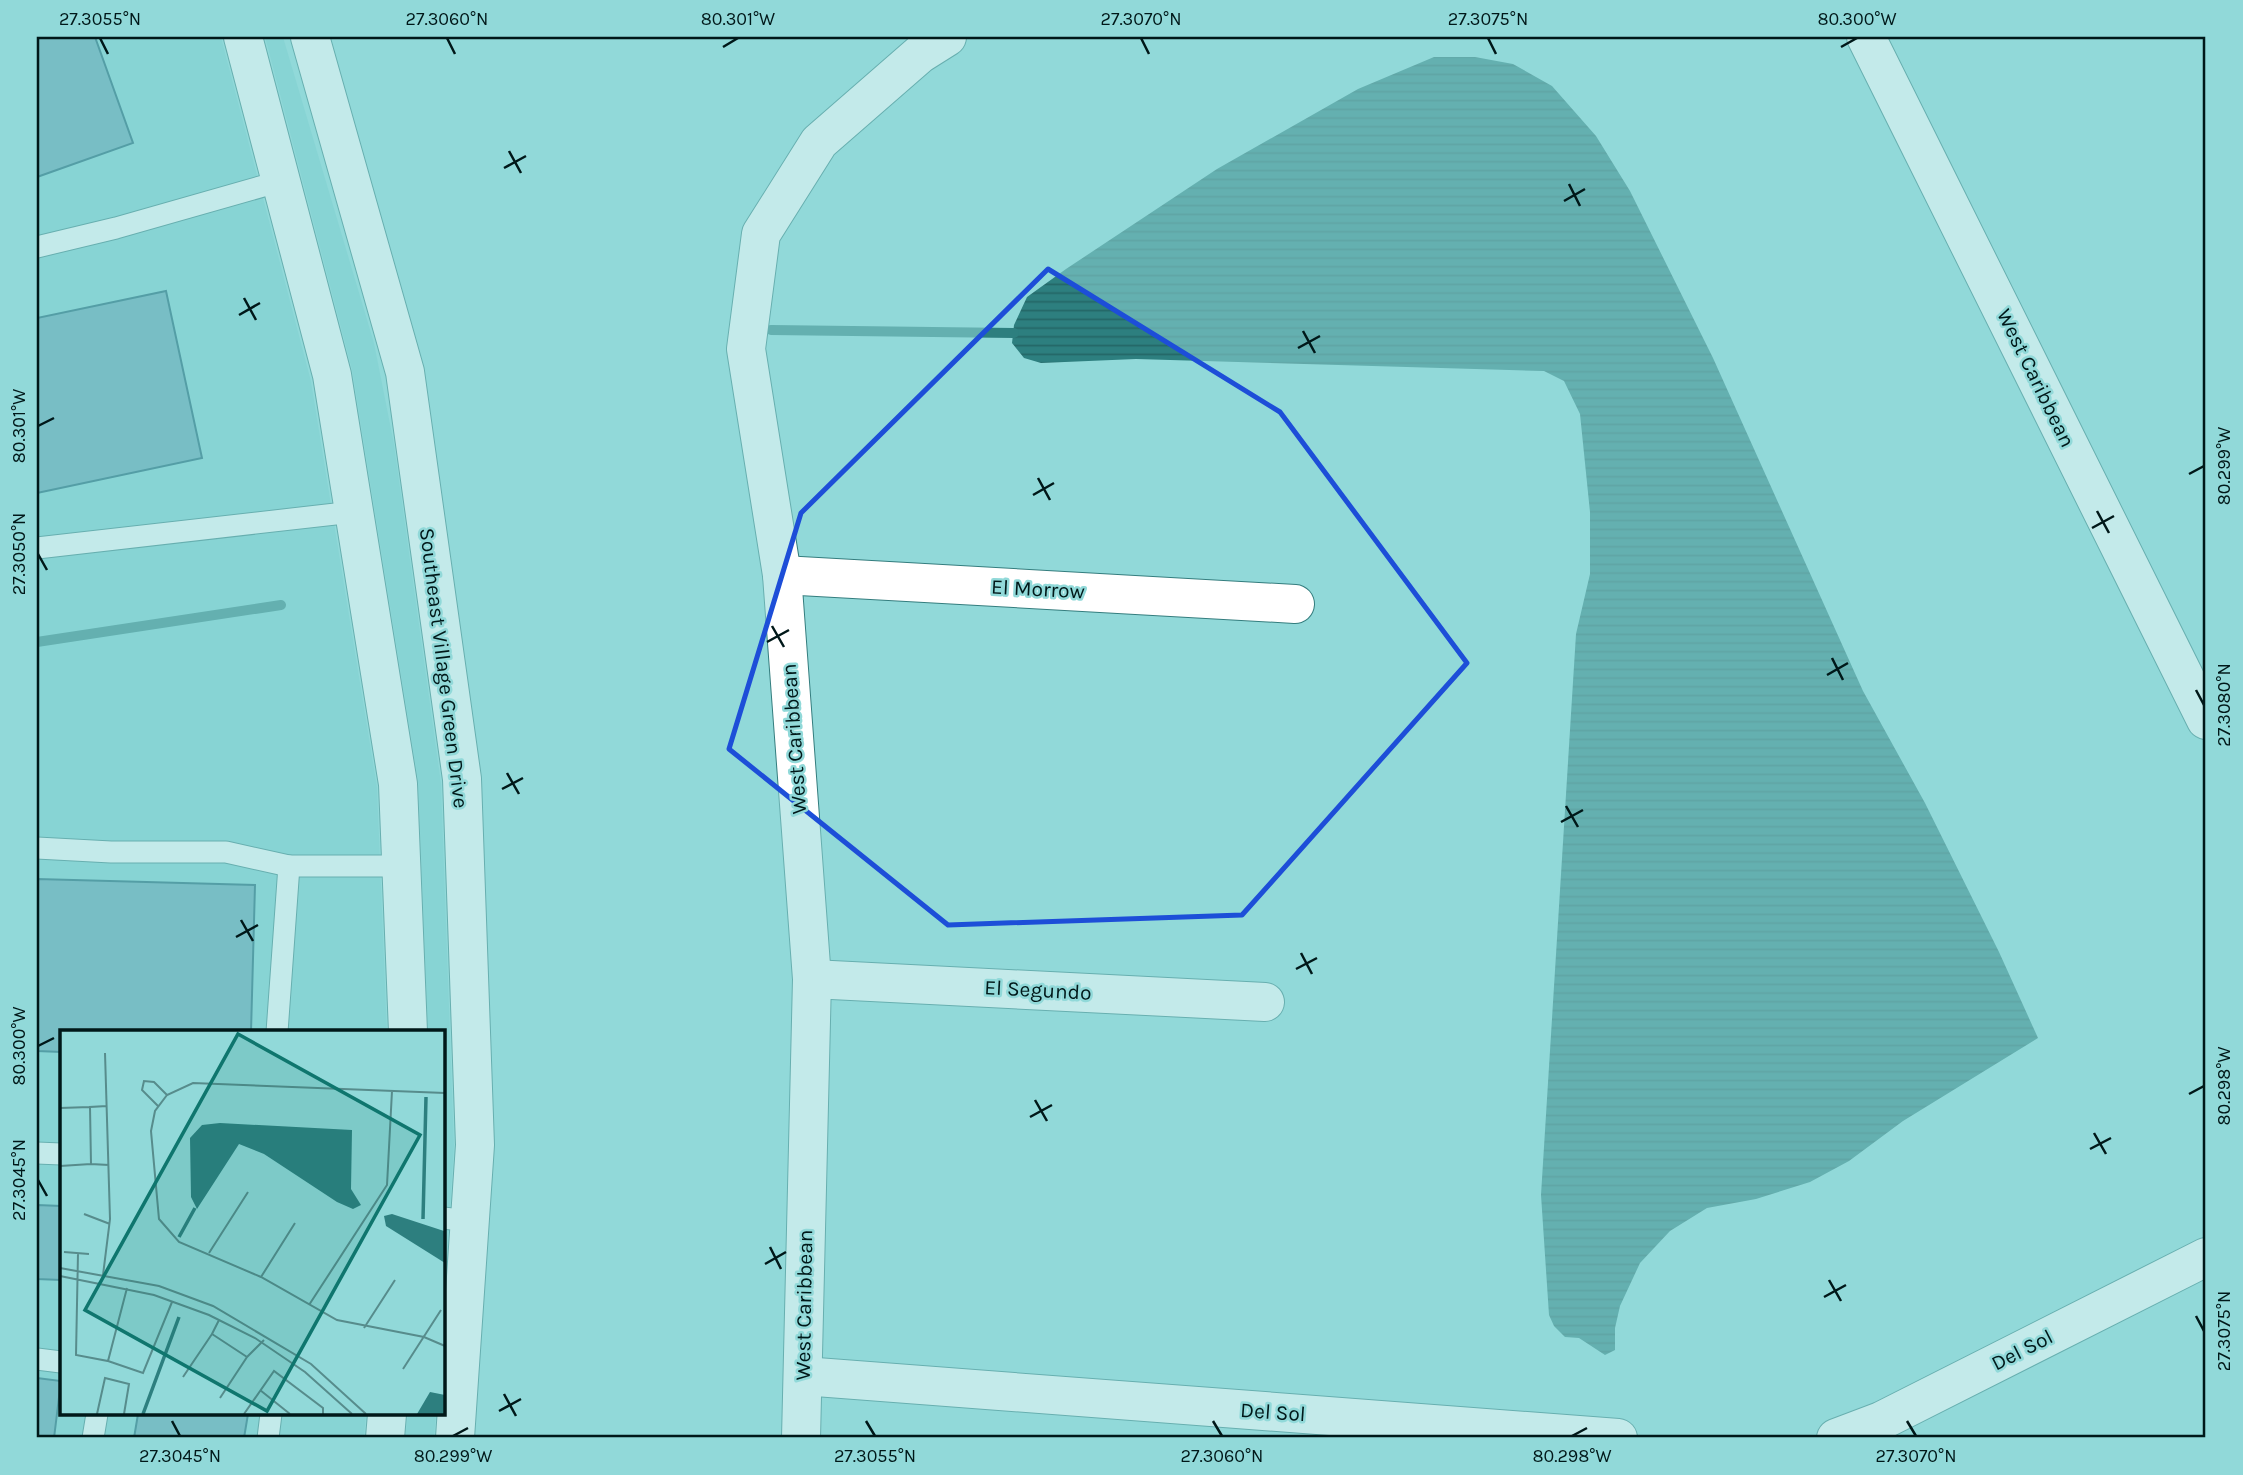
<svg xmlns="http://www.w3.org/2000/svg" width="2243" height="1475" font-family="Karla,sans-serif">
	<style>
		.built { fill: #7bcfcf }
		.water { fill: url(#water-rules) }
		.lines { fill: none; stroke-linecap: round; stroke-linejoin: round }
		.stream { stroke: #2d7f7f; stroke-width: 10 }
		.building { fill: #5a9dae; stroke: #0b5868; stroke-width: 2 }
		.service-casing { stroke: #347d7e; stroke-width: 23 }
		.minor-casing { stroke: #347d7e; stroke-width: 40 }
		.tertiary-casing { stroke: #347d7e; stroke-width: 40 }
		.service { stroke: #fff; stroke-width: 21 }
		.minor { stroke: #fff; stroke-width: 38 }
		.tertiary { stroke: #fff; stroke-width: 38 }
		.marked { fill: none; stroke: #1d4ed8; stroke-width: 5; stroke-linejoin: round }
		.ticks { fill: none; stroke: #001819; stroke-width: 2.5 }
		.labels { text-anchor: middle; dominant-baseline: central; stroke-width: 5; stroke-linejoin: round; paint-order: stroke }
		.street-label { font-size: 21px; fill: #001819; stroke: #91d9d9 }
		.inset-river { fill: none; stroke: #2d7f7f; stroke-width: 3.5 }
		.inset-road { fill: none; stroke: #578c8c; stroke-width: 2 }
		.view { fill: #0f766e; fill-opacity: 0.15; stroke: #0f766e; stroke-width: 3.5 }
		.inset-edge { fill: none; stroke: #001819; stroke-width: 3.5 }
		.neatline { fill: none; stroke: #001819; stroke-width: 2.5 }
		.ticks-label { font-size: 18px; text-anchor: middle; fill: #001819 }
	</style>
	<defs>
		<pattern id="water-rules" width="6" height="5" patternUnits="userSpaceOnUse" patternTransform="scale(1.75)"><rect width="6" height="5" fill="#2d7f7f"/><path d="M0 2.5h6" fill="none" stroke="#246767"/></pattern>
	</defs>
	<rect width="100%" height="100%" fill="#91d9d9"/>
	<g class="built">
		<polygon points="37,37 221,37 311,381 377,787 387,1032 61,1032 61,1414 366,1414 364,1438 37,1438"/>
		<polygon points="265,37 283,37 374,343 394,444 441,783 454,1146 443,1317 443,1032 428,1032 418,781 352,370"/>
		<polygon points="408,1414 436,1414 434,1438 405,1438"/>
	</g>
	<polygon class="water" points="1434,57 1475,57 1513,64 1552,86 1596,136 1630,191 1713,358 1863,691 1925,803 1999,952 2038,1038 1903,1121 1849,1161 1810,1182 1756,1199 1707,1208 1670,1231 1640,1263 1620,1306 1615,1328 1615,1350 1605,1355 1579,1338 1565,1337 1554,1326 1549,1315 1541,1195 1576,634 1590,574 1590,512 1580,414 1564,381 1544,371 1136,359 1041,363 1024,358 1012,343 1014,325 1027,297 1066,269 1217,169 1358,89"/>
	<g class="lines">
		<g class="stream">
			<polyline points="771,330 1014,333"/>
			<polyline points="37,642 281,605"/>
		</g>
	</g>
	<g class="building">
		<polygon points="37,37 95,37 133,143 37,177"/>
		<polygon points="166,291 202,458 37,493 37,318"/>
		<polygon points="37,879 255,885 251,1032 61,1032 61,1052 37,1051"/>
		<polygon points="37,1205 61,1206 61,1280 37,1279"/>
		<polygon points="37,1378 61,1381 54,1438 37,1438"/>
		<polygon points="138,1414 248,1414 244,1438 134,1438"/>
	</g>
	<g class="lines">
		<g class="service-casing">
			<g id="service">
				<polyline points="37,247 116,228 281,181"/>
				<polyline points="37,548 353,512"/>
				<polyline points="37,848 111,852 226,852 289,866"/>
				<polyline points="277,1032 289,866 401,866"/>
				<polyline points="37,1153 61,1154"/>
				<polyline points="443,1218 470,1221"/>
				<polyline points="37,1359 61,1362"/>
				<polyline points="93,1438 97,1414"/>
				<polyline points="268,1438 271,1414"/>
			</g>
		</g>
		<g class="minor-casing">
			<g id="minor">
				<polyline points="1866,37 2206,720"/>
				<polyline points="782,575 1295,604"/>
				<polyline points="812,979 1265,1002"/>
				<polyline points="803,1376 1618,1438"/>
				<polyline points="801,1438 812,979 782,575 746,349 761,234 819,142 920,54 947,37"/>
				<polyline points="1836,1438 1881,1421 2206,1257"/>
			</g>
		</g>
		<g class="tertiary-casing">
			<g id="tertiary">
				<polyline points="243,37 332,375 398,784 408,1032"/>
				<polyline points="310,37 405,372 462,779 475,1145 455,1438"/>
				<polyline points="385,1438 387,1414"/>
			</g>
		</g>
		<use href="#service" class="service"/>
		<use href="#minor" class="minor"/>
		<use href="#tertiary" class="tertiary"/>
	</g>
	<path d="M0 0H2243V1475H0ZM1048,269L1280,412L1467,663L1242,915L948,925L729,749L801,513Z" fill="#91d9d9" fill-opacity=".55" fill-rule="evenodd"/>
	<path class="marked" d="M1048,269L1280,412L1467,663L1242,915L948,925L729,749L801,513Z"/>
	<path class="ticks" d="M100,38L108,54M447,38L455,54M1141,38L1149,54M1488,38L1496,54M723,47L738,38M1841,47L1857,38M509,151L521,173M504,168L526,156M1569,184L1580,206M1564,201L1585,189M244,298L256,320M239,315L260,303M1303,331L1315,353M1298,348L1320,336M38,426L54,418M2189,474L2204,466M1038,478L1050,500M1033,495L1054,483M2097,511L2109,533M2092,528L2114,516M38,554L47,570M772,626L784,647M767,642L789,630M1832,658L1843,680M1827,675L1848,663M2196,690L2204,705M507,773L519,794M502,789L523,778M1566,806L1578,827M1561,822L1583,810M241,920L253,941M236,937L258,925M1301,953L1312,974M1296,969L1317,958M38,1046L54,1038M2189,1094L2204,1086M1035,1100L1047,1121M1030,1117L1052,1105M2094,1133L2106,1154M2090,1149L2111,1138M38,1180L47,1196M770,1247L781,1269M765,1264L786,1252M1829,1280L1841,1301M1824,1297L1846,1285M2196,1316L2204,1331M504,1394L516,1416M499,1411L521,1399M172,1421L180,1436M866,1421L875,1436M1213,1421L1222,1436M1907,1421L1916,1436M453,1436L468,1428M1572,1436L1587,1428"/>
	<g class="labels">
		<g class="street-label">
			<text transform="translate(2036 378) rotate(64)">West Caribbean</text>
			<text transform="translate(1038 589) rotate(3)">El Morrow</text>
			<text transform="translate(444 668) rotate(83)">Southeast Village Green Drive</text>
			<text transform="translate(794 739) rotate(-94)">West Caribbean</text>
			<text transform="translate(1038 990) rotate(3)">El Segundo</text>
			<text transform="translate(804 1305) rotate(-89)">West Caribbean</text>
			<text transform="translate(2022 1350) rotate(-27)">Del Sol</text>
			<text transform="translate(1273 1412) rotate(4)">Del Sol</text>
		</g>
	</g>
	<g transform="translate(60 1030)">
		<rect width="385" height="385" fill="#91d9d9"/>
		<path d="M160,93L292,100L291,159L301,175L293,179L277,172L204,124L179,114L137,179L131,167L130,108L142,95ZM332,184L384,201L385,233L326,196L324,186ZM370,362L385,365V384H357Z" fill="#2d7f7f"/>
		<path class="inset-river" d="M363,189L366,67M119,207L135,178M83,384L119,287"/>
		<path class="inset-road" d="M385,63L133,53L107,65L95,81L91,101L99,189L119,212L201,247L277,290L364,307L385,316M47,76L30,77L31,134L49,135M98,76L82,60L84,51L94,52L107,65M0,78L30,77M0,136L31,134M24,184L50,194M4,222L29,224M18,223L16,325L48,331L67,258M149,223L188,162M0,238L99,256L153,276L251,334L306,384M43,245L50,189L45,23M0,246L94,265L149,285L195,308L245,342L292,384M201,247L235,193M249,275L327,155L332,61M159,290L152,304L187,327L160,368M304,298L335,250M187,327L204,310M48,331L83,343L112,272M343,339L381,280M123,347L152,304M200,360L230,384M37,384L45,348L69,354L64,384M184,384L214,341L263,378V384"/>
		<path class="view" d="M178,4L360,105L207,381L25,280Z"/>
		<rect width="385" height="385" class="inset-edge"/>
	</g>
	<rect width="2243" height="1475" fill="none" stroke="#91d9d9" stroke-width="77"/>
	<rect x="38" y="38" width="2166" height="1398" class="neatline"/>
	<g class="ticks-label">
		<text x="100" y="25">27.3055°N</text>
		<text x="447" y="25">27.3060°N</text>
		<text x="738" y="25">80.301°W</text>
		<text x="1141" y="25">27.3070°N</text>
		<text x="1488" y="25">27.3075°N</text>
		<text x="1857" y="25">80.300°W</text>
		<text transform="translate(19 426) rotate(-90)" y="6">80.301°W</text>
		<text transform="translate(2224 466) rotate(-90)" y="6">80.299°W</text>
		<text transform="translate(19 554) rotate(-90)" y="6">27.3050°N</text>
		<text transform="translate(2224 705) rotate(-90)" y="6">27.3080°N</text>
		<text transform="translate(19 1046) rotate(-90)" y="6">80.300°W</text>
		<text transform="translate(2224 1086) rotate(-90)" y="6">80.298°W</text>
		<text transform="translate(19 1180) rotate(-90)" y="6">27.3045°N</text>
		<text transform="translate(2224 1331) rotate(-90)" y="6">27.3075°N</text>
		<text x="180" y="1462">27.3045°N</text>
		<text x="453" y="1462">80.299°W</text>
		<text x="875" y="1462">27.3055°N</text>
		<text x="1222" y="1462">27.3060°N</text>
		<text x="1572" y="1462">80.298°W</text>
		<text x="1916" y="1462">27.3070°N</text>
	</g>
</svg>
